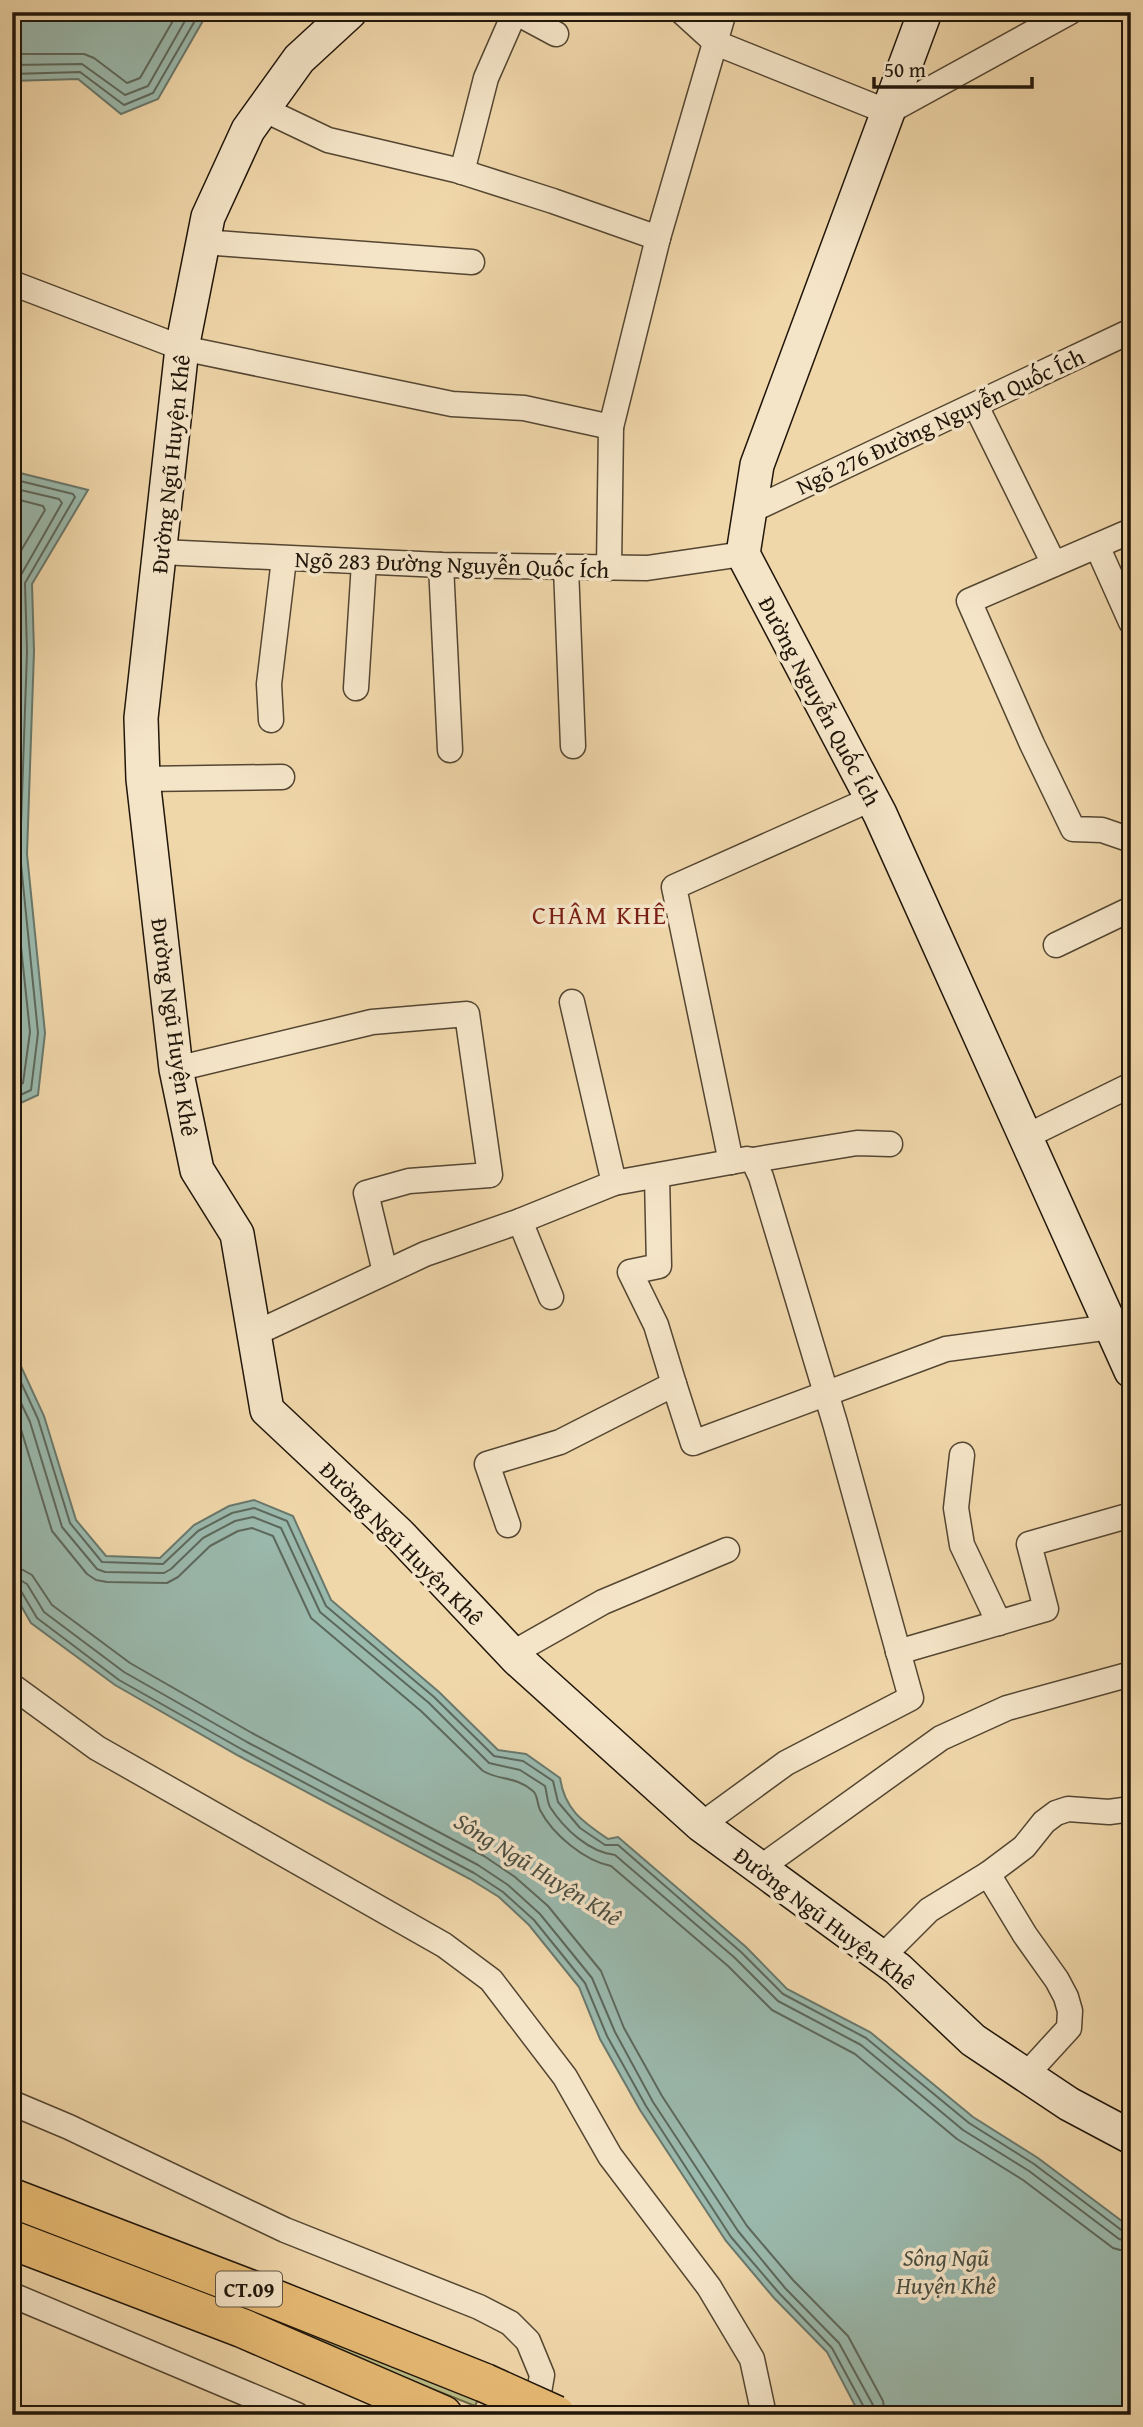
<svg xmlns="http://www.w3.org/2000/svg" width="1143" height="2427" font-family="'Gentium Book Plus',serif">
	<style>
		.green { fill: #bcbe87; stroke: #6e6a48; stroke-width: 2 }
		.water { fill: #9ab9ad; stroke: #69786c; stroke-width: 2 }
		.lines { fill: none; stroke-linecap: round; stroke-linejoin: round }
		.shore { stroke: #5d685c; stroke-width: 2 }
		.street-casing { stroke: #544632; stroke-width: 27 }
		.secondary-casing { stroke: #20160a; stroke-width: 36 }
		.highway-casing { stroke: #20160a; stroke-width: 41 }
		.street { stroke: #f5e5c8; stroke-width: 24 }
		.secondary { stroke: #f5e5c8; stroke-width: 33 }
		.highway { stroke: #e8bc75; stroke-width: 38 }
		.highway-bridge-casing { stroke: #20160a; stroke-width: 41; stroke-linecap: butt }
		.highway-bridge { stroke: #e8bc75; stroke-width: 38 }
		.labels { text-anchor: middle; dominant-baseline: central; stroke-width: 7; stroke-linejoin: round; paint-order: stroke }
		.shield { fill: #f5e5c8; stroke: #605443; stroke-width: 2 }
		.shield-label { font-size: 21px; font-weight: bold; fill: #20160a }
		.street-label { font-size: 23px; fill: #20160a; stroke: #f5e5c8 }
		.water-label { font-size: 24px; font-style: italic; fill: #4b4f43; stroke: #f5e5c8 }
		.quarter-label { font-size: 26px; letter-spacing: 2px; fill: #7a1f14; stroke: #f5e5c8 }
	</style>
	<rect width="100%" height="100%" fill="#f0d7aa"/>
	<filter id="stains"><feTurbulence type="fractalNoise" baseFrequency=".00286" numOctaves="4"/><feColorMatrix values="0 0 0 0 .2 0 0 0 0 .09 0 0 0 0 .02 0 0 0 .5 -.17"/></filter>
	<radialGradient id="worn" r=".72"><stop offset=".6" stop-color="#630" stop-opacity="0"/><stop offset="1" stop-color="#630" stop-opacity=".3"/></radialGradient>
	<polygon class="green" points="12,2209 479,2397 475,2406 12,2220"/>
	<g class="water">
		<polygon points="12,12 208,12 158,99 121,114 78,79 12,81"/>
		<polygon points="12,471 88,490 32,584 34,651 27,854 45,1033 38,1095 12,1107"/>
		<path d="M12,1347L44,1416L76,1520L106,1556L160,1558L194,1525L229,1506L254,1500L293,1516L331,1600L439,1692L498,1750L526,1754L560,1778C565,1810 582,1821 608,1839L618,1837L746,1947L787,1989L870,2032L973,2117L1038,2158L1131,2228V2415H860L827,2352L774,2298L726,2241L640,2110L600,2039L579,1987L529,1925L499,1897L470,1879L239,1756L115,1685L31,1623L12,1590Z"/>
	</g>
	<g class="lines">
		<g class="shore">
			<polyline points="12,54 84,54 94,58 127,83 140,78 178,12"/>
			<polyline points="12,65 82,64 125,95 148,86 190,12"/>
			<polyline points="12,74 80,72 124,105 153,93 200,12"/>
			<polyline points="12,479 73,494 75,497 25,583 27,652 20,854 38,1033 31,1090 12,1099"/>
			<polyline points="12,488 59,499 62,503 17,582 18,651 12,833"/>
			<polyline points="12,498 43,506 45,510 12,566"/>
			<polyline points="12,861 30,1032 23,1083 12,1089"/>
			<polyline points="12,966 19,1033 12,1078"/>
			<polyline points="12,1363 38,1419 70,1523 102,1562 163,1564 198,1531 232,1513 254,1508 287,1521 326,1606 434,1697 494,1756 523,1761 553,1781 558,1802 580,1828 605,1845 618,1845 741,1952 783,1994 866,2038 969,2123 1034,2164 1124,2232 1131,2233"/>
			<path d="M12,1384L30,1422L62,1527L97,1569L105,1572L164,1573L171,1569L203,1538L235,1521L253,1517L281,1528L320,1612L429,1703L489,1763L520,1770L545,1786C547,1793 547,1801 550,1807C564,1829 589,1852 615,1855L735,1958L778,2001L861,2045L963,2130L1029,2171L1119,2239L1131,2242"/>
			<path d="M12,1409L20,1426L52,1531L87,1574L96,1580L107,1582L167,1583L178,1577L210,1546L238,1531L252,1528L273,1536L311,1618L421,1711L483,1771C500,1781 516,1776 533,1791C538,1795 537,1804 540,1810C553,1835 585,1861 611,1866L728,1966L772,2010L855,2054L957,2139L1023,2180L1113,2248L1131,2253"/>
			<polyline points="12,1568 23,1570 32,1575 52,1605 130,1663 252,1733 484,1856 515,1877 548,1906 601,1971 624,2028 662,2096 747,2226 793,2280 848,2336 883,2401 885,2415"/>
			<polyline points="12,1579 20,1580 27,1584 44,1612 124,1672 247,1742 478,1865 508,1885 540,1914 592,1978 615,2032 653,2102 738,2231 785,2288 839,2343 873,2405 875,2415"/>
			<polyline points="12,1588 21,1591 37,1618 119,1680 243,1750 474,1873 503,1892 534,1920 585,1983 607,2036 646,2106 731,2237 779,2293 832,2348 865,2409 866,2415"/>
		</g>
		<g class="street-casing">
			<g id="street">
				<polyline points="515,12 556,34"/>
				<polyline points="682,12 716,43 888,112 1070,12"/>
				<polyline points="263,109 328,140 456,170 553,201 658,238"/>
				<polyline points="462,172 486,78 515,12"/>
				<polyline points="203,242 472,262"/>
				<polyline points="12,283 182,348 452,404 524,408 611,427"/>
				<polyline points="976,406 1054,564"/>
				<polyline points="750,511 1131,331"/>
				<polyline points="1131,531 969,601 1032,744 1073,829 1102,830 1131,840"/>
				<polyline points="1097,546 1131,622"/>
				<polyline points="161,552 441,565 647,568 743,554"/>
				<polyline points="441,565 450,750"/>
				<polyline points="566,568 573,746"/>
				<polyline points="609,568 611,427 658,238 724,12"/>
				<polyline points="356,688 364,563"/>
				<polyline points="271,720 269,684 284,559"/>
				<polyline points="143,779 282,777"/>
				<polyline points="1056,945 1131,909"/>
				<polyline points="572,1002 614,1183"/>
				<polyline points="176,1069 372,1022 467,1014 490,1175 409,1181 366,1193 385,1272"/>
				<polyline points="1025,1137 1131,1085"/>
				<polyline points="753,1160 857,1143 890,1144"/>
				<polyline points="731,1162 674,887 871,799"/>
				<polyline points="657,1176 659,1266 630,1272 656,1325 674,1384"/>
				<polyline points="520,1221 551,1297"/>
				<polyline points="254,1334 425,1254 520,1221 614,1183 747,1159 753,1160 761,1177 835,1423 911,1698 786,1763 701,1825"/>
				<polyline points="962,1455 956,1508 962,1545 999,1623"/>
				<polyline points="508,1525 487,1464 560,1442 674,1384 693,1443 946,1349 1111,1327"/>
				<polyline points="898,1652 1046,1609 1029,1544 1131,1515"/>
				<polyline points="511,1654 603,1602 727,1550"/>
				<polyline points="12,1686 97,1748 444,1945 491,1980 565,2077 610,2156 709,2287 752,2359 764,2415"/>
				<polyline points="760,1868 941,1738 1007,1708 1131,1674"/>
				<polyline points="988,1874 1025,1935 1057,1980 1066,1997 1070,2011 1069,2028 1026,2075"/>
				<polyline points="882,1957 929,1910 988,1874 1024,1847 1044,1822 1056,1813 1068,1809 1109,1812 1131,1809"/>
				<polyline points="12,2103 69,2127 285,2230 479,2307 510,2323 528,2341 542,2375 535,2415"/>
				<polyline points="12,2295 297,2415"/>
			</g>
		</g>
		<g class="secondary-casing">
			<g id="secondary">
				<polyline points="350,12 299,59 248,130 208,217 182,348 141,718 143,779 176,1069 197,1170 237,1234 267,1410 399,1534 517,1659 701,1825 898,1969 973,2040 1069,2104 1131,2137"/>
				<polyline points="925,12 757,465 743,554 880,814 1131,1371"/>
			</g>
		</g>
		<g class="highway-casing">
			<g id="highway">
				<polyline points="12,2198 252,2290 485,2383"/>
				<polyline points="12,2240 242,2328 443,2415"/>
			</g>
		</g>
		<use href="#street" class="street"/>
		<use href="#secondary" class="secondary"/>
		<use href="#highway" class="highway"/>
		<g class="highway-bridge-casing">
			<polyline id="highway-bridge" points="485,2383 556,2415"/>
		</g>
		<use href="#highway-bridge" class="highway-bridge"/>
	</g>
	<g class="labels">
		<rect class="shield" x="216" y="2271.5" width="66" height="35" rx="5"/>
		<g class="shield-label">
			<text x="249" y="2289">CT.09</text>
		</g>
		<g class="street-label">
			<text transform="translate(940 421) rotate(-25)">Ngõ 276 Đường Nguyễn Quốc Ích</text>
			<text transform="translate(170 464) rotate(-84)">Đường Ngũ Huyện Khê</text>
			<text transform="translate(452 564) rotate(2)">Ngõ 283 Đường Nguyễn Quốc Ích</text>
			<text transform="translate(820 701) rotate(62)">Đường Nguyễn Quốc Ích</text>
			<text transform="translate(175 1027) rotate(82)">Đường Ngũ Huyện Khê</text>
			<text transform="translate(402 1543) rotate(45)">Đường Ngũ Huyện Khê</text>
			<text transform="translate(825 1918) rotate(37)">Đường Ngũ Huyện Khê</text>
		</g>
		<g class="water-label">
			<text transform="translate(538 1869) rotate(32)">Sông Ngũ Huyện Khê</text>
			<text x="946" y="2257">Sông Ngũ<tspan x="946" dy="28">Huyện Khê</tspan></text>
		</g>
		<g class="quarter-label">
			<text x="600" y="914">CHÂM KHÊ</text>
		</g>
	</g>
	<rect width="1143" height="2427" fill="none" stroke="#f0d7aa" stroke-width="42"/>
	<rect x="14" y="14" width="1115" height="2399" fill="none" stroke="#20160a" stroke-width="3.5"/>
	<rect x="21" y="21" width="1101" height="2385" fill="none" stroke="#20160a" stroke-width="2"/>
	<path d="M874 77v10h158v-10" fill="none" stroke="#20160a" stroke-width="3.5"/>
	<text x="884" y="77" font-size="21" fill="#20160a" stroke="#f5e5c8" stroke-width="5" paint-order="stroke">50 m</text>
	<rect width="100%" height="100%" filter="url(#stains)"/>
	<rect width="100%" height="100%" fill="url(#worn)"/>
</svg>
